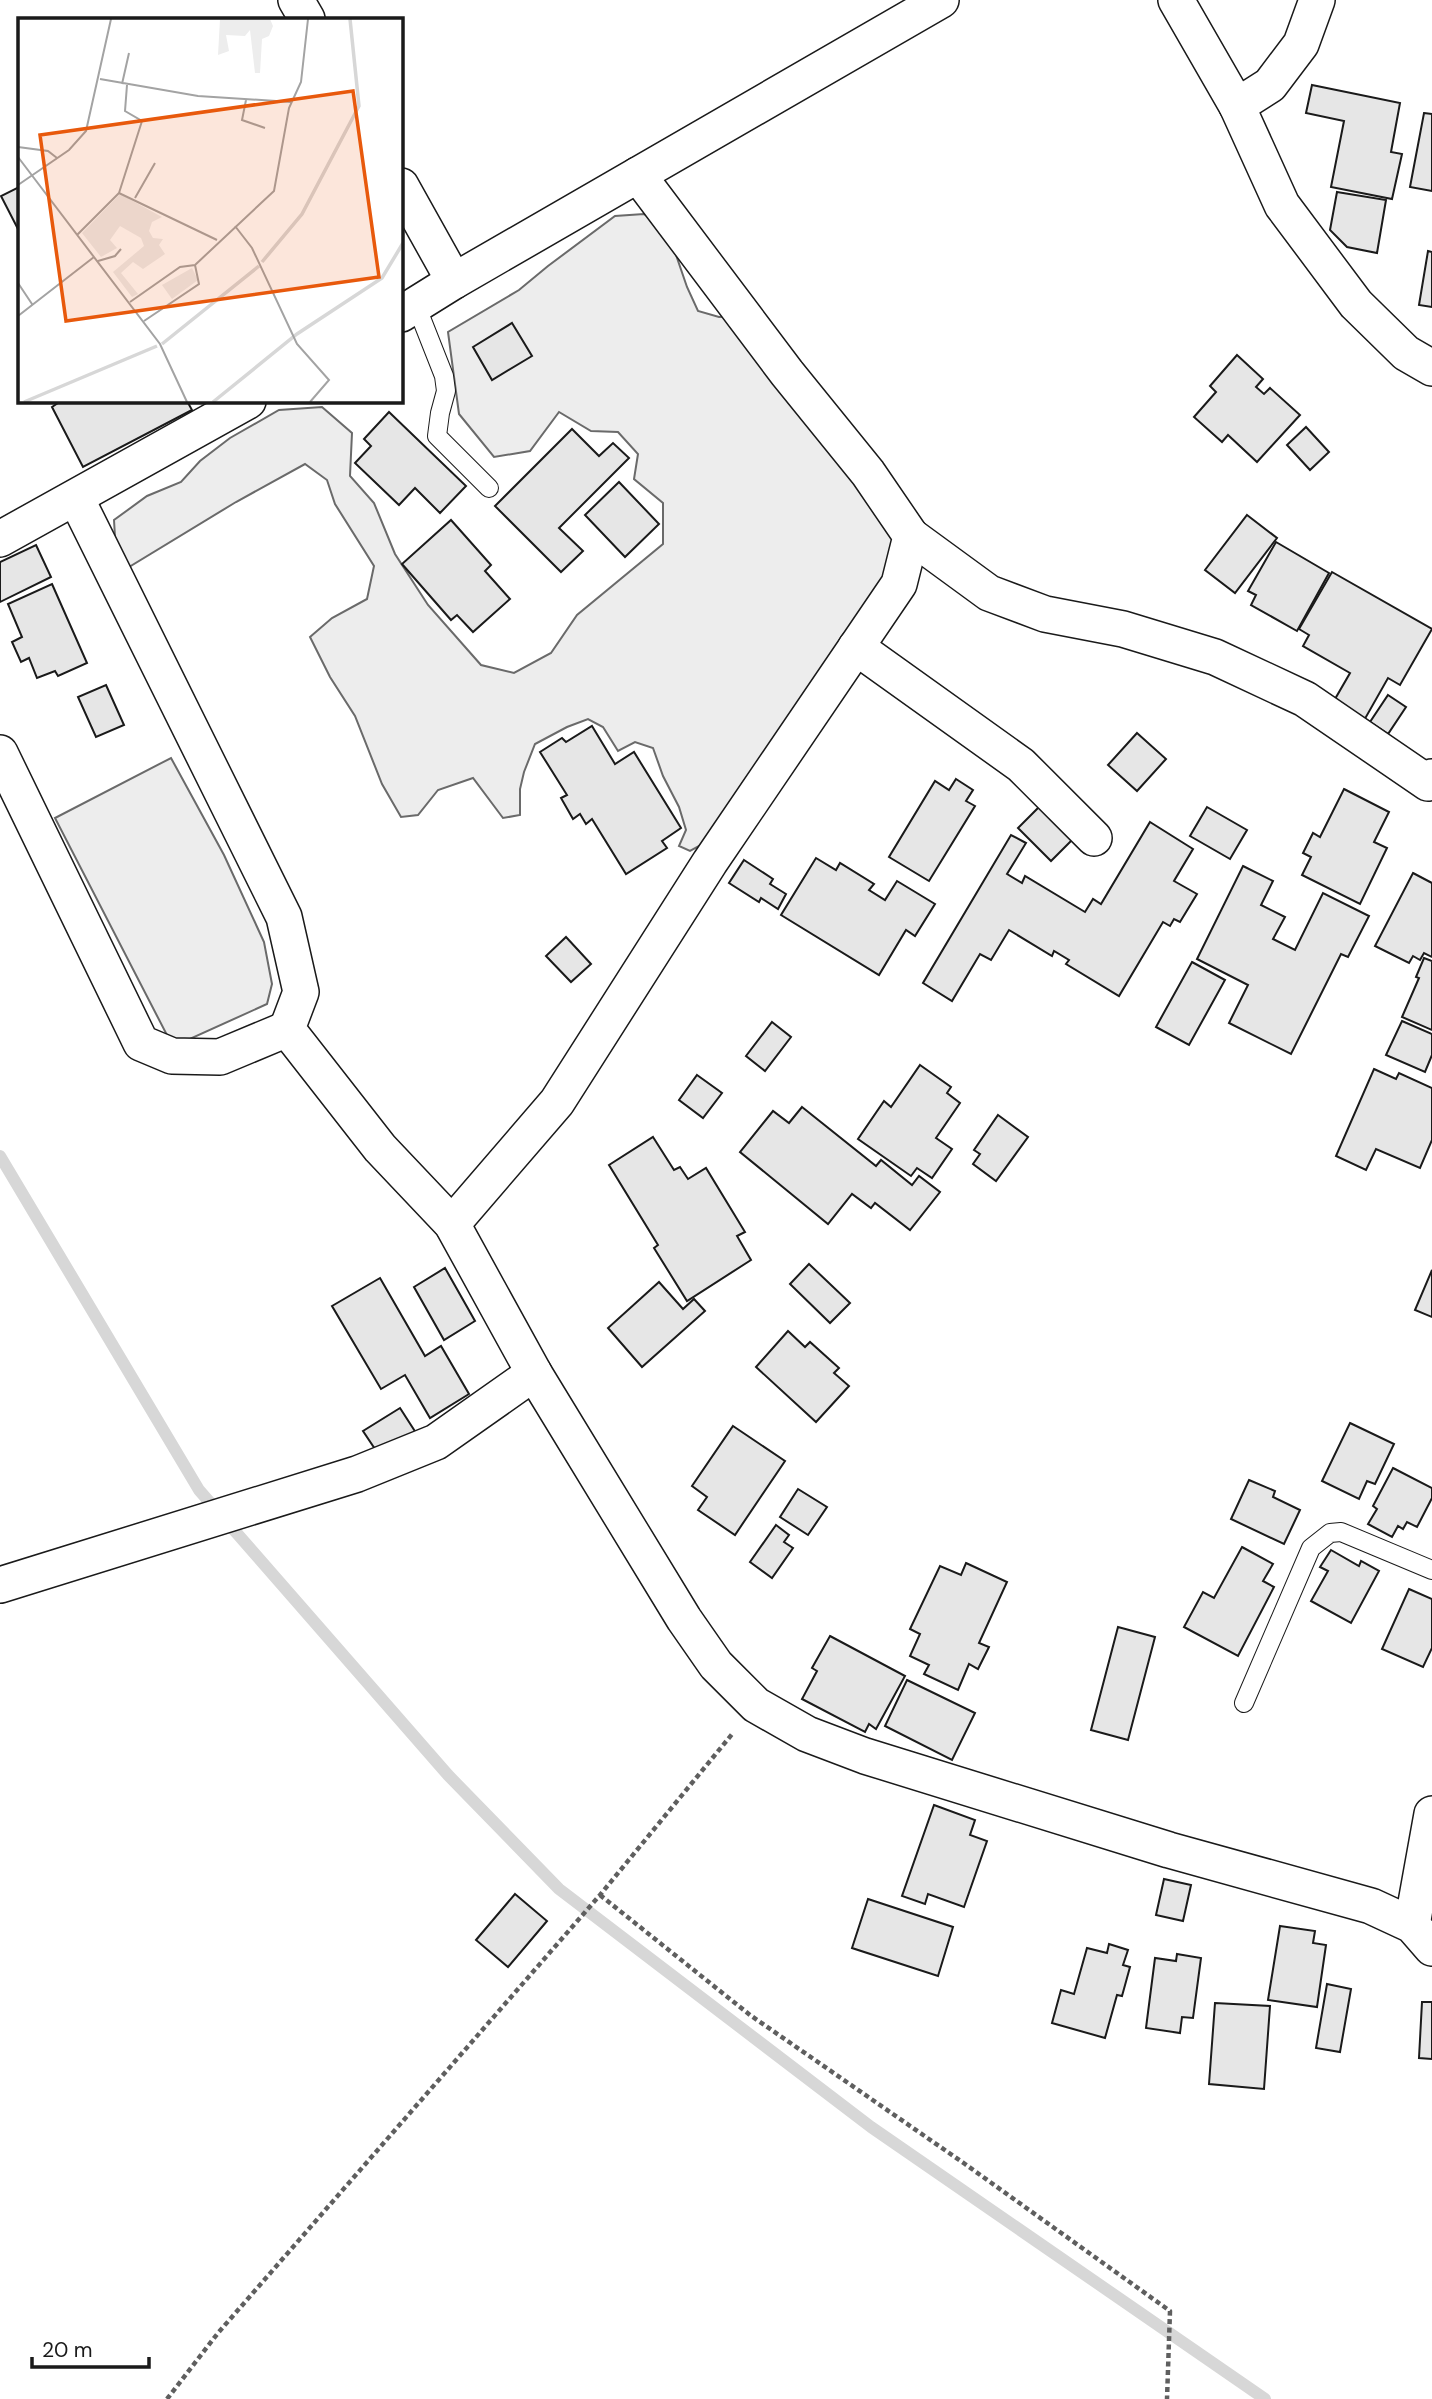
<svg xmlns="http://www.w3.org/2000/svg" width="1432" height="2399" font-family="'DM Sans',sans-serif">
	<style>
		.built { fill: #ededed; stroke: #6a6a6a; stroke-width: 2 }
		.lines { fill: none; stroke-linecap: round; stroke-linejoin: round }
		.stream { stroke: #d7d7d7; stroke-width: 12 }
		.building { fill: #e6e6e6; stroke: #1a1a1a; stroke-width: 2 }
		.lane-casing { stroke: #1a1a1a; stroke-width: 20 }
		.street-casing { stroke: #1a1a1a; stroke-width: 38 }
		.path { stroke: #5f5f5f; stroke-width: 4.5; stroke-dasharray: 5 3.5; stroke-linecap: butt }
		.lane { stroke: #fff; stroke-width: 18 }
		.street { stroke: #fff; stroke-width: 35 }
		.inset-river { fill: none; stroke: #d7d7d7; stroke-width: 3.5 }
		.inset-road { fill: none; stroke: #a3a3a3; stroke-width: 2 }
		.view { fill: #e8590c; fill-opacity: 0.15; stroke: #e8590c; stroke-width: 3.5 }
		.inset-edge { fill: none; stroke: #1a1a1a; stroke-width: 3.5 }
	</style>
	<rect width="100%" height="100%" fill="#fff"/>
	<g class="built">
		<polygon points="644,214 661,226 675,252 687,287 698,311 719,317 736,316 900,543 884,578 805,697 743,782 713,830 701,845 690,851 679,846 686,830 679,807 663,776 653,748 635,742 618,751 603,727 588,719 567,727 535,744 524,772 520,789 520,815 503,818 473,778 438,790 418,815 401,817 382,784 355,716 330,677 310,637 332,618 367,599 374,566 335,504 327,480 305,464 236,502 129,567 116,554 114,520 147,496 181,482 200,461 230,438 279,410 322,407 352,433 350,476 374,503 395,554 428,605 481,665 514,673 551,653 577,615 663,544 663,503 634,479 638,454 618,432 591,431 559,412 530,451 494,457 459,414 448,332 519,290 548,266 615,216"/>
		<polygon points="171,758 224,855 264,942 272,984 267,1004 181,1043 169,1039 55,818"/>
	</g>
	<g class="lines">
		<polyline class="stream" points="0,1156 199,1490 448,1775 559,1889 871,2127 1265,2399"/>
	</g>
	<g class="building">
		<polygon points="1312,85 1400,103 1391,152 1402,154 1392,199 1331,187 1344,121 1306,113"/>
		<polygon points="1424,113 1432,114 1432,191 1410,187"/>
		<polygon points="19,187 19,231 1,196"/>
		<polygon points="1337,192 1386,200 1377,253 1347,247 1330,230"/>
		<polygon points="1428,251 1432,252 1432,307 1419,305"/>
		<polygon points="512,323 532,356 492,380 473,347"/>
		<polygon points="1237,355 1263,379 1256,387 1264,394 1270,388 1300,415 1257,462 1228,435 1222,442 1194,417 1216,392 1210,386"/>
		<polygon points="61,401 187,401 192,410 83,467 52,407"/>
		<polygon points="389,412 466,486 440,513 415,488 399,505 355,463 371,446 364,439"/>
		<polygon points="1306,427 1329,452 1310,470 1287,445"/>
		<polygon points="572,429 599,456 613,443 629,458 559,528 583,551 561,572 495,506"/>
		<polygon points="619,482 659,524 625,557 585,515"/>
		<polygon points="1247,515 1277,538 1235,593 1205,570"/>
		<polygon points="451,520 491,565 485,571 510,599 473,632 457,615 451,620 402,564"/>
		<polygon points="1276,542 1329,573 1297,631 1251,605 1256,595 1248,591"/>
		<polygon points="36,545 51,577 0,602 0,562"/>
		<polygon points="1332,572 1432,629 1400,685 1388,678 1362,724 1331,706 1350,673 1303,646 1309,635 1299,629"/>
		<polygon points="52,584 87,663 58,676 55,671 37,678 29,658 21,662 12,642 22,637 8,604"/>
		<polygon points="106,685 124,725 96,737 78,697"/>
		<polygon points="1388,695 1406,707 1388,734 1370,722"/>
		<polygon points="592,726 615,764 634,752 681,828 662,841 667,848 626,874 592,819 586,824 580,814 573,819 561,798 567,795 540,752 562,738 566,742"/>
		<polygon points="1137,733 1166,759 1137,791 1108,765"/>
		<polygon points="956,779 973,790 966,801 975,806 929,881 889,857 935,781 949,790"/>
		<polygon points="1344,789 1389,812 1374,842 1387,848 1360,904 1302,875 1311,857 1303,853 1313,833 1320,837"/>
		<polygon points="1042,804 1075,837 1051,861 1018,828"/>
		<polygon points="1207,807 1247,830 1230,859 1190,836"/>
		<polygon points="1150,822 1193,849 1174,881 1197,894 1180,922 1174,919 1170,926 1163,922 1119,996 1066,964 1069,960 1054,951 1052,956 1009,930 991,960 980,954 952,1001 923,983 1011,835 1026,843 1007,874 1022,883 1025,876 1085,912 1093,899 1101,904"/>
		<polygon points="816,858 836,870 840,863 874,884 869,890 885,900 897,881 935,904 915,936 906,930 879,975 781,915"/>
		<polygon points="744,860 773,879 770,884 786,894 778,909 761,898 759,902 729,883"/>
		<polygon points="1243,866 1273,881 1261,905 1285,917 1273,939 1295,950 1323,893 1369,916 1348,957 1341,954 1291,1054 1229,1023 1248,985 1197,959"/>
		<polygon points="1413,873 1432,883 1432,957 1424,953 1420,960 1413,956 1409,963 1375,946"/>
		<polygon points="566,937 591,964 571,982 546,956"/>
		<polygon points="1424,958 1432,961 1432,1030 1402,1017 1419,978 1416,977"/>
		<polygon points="1192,962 1225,980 1189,1045 1156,1027"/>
		<polygon points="1402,1021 1432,1034 1432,1055 1425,1072 1386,1055"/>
		<polygon points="772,1022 791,1037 765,1071 746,1056"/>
		<polygon points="920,1065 951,1087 947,1093 960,1103 936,1138 952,1149 932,1178 917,1168 911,1176 858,1139 884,1101 891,1107"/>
		<polygon points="1374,1069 1396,1079 1399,1073 1432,1088 1432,1140 1420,1168 1376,1149 1366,1170 1336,1156"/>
		<polygon points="697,1075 722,1093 703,1118 679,1100"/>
		<polygon points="802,1107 876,1166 881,1160 912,1185 919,1176 940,1192 910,1230 875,1203 871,1208 852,1194 828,1224 740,1152 773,1111 789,1123"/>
		<polygon points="998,1115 1028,1137 996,1181 973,1164 980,1154 974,1150"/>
		<polygon points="653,1137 674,1170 680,1167 688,1179 706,1168 745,1232 737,1236 751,1260 687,1301 654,1248 658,1245 609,1165"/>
		<polygon points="809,1264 850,1303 830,1323 790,1284"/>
		<polygon points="445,1268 475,1321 444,1340 414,1287"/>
		<polygon points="1432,1270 1432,1317 1415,1310"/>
		<polygon points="380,1278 425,1356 441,1346 469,1394 430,1418 405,1375 381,1389 332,1306"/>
		<polygon points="659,1282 683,1309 694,1299 705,1311 642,1367 608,1328"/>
		<polygon points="788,1331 805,1347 810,1342 839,1368 834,1373 849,1386 816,1422 756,1367"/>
		<polygon points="400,1408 418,1436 377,1452 363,1431"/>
		<polygon points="1350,1423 1394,1444 1375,1484 1367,1481 1359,1499 1322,1481"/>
		<polygon points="733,1426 785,1461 735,1535 698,1510 707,1497 692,1486"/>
		<polygon points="1393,1468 1432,1488 1432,1498 1417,1527 1407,1522 1403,1529 1398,1526 1392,1537 1368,1524 1377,1509 1373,1506"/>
		<polygon points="1249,1480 1275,1491 1273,1497 1300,1510 1284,1544 1231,1519"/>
		<polygon points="798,1489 827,1507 808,1535 780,1517"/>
		<polygon points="776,1525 789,1535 784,1542 793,1548 772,1578 750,1562"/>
		<polygon points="1242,1547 1273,1564 1263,1581 1274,1587 1238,1656 1184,1627 1203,1592 1214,1598"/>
		<polygon points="1331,1550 1359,1566 1361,1561 1379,1571 1351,1623 1311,1601 1328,1571 1320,1567"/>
		<polygon points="966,1563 1007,1582 979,1643 989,1647 978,1669 969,1664 958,1690 924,1674 929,1665 910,1656 920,1634 910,1629 940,1566 961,1575"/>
		<polygon points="1409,1589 1432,1599 1432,1648 1423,1667 1382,1649"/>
		<polygon points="1118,1627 1155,1637 1128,1740 1091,1730"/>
		<polygon points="830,1636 905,1676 876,1729 869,1724 865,1732 802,1699 817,1671 812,1668"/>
		<polygon points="907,1680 975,1713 952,1760 885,1726"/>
		<polygon points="934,1805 975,1820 970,1835 987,1841 964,1907 928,1894 925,1904 902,1896"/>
		<polygon points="1164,1879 1191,1885 1183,1921 1156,1915"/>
		<polygon points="515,1894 547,1921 508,1967 476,1940"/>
		<polygon points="868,1899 953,1927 938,1976 852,1948"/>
		<polygon points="1280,1926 1315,1931 1313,1943 1326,1945 1317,2007 1268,2000"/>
		<polygon points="1109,1944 1128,1950 1123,1965 1130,1967 1122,1996 1117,1995 1105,2038 1052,2023 1061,1990 1074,1994 1087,1948 1107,1953"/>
		<polygon points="1177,1954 1201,1958 1193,2018 1182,2017 1180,2033 1146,2028 1155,1958 1176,1961"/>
		<polygon points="1327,1984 1351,1989 1340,2052 1316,2048"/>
		<polygon points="1422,2002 1432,2002 1432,2059 1419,2058"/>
		<polygon points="1215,2003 1270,2006 1264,2089 1209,2084"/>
	</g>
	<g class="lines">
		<g class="lane-casing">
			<g id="lane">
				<polyline points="416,305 444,376 446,391 440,413 437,436 489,488"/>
				<polyline points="1244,1703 1311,1548 1330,1533 1341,1532 1432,1570"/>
			</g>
		</g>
		<g class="street-casing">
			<g id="street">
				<polyline points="296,0 307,19"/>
				<polyline points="1176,0 1237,106 1282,205 1356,304 1406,353 1432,368"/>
				<polyline points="1237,106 1270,85 1301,44 1317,0"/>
				<polyline points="401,186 454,281"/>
				<polyline points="401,314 454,281 941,0"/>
				<polyline points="76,498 284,917 301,992 287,1029 380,1148 452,1224 534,1373 684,1619 716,1665 756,1705 807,1734 865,1756 1169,1850 1371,1906 1412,1925 1432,1948"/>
				<polyline points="911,536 989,593 1045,614 1123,629 1215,657 1305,699 1428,783 1432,777"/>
				<polyline points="0,539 248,401"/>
				<polyline points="856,647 1021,765 1094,838"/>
				<polyline points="0,753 141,1043 172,1056 220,1057 287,1029"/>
				<polyline points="452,1224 557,1102 710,862 899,584 911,536 868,473 787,373 638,175"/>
				<polyline points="0,1585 357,1474 436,1442 534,1373"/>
				<polyline points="1412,1925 1432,1814"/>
			</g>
		</g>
		<g class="path">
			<polyline points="600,1895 750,2015 965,2164 1170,2311 1167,2399"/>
			<polyline points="167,2399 218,2333 600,1895 733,1733"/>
		</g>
		<use href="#lane" class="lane"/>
		<use href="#street" class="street"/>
	</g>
	<g transform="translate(18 18)">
		<rect width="385" height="385" fill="#fff"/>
		<path d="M202,1H252L255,8L251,18L244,21L242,55H237L232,12L227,18L208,17L211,33L200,37ZM102,176L144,199L134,204L131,213L135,220L145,221L141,227L147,236L125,251L115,244L103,255L120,276L114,279L95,254L126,228L123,220L102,208L92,222L99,230L83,239L64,215ZM174,250L180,262L154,281L144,267Z" fill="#ededed"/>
		<path class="inset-river" d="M244,244L284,196L341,88L332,1M144,326L241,248M6,384L139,328M195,384L279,316L364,260L385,225"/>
		<path class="inset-road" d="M82,61L180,78L273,84M104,66L111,35M228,82L224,102L247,110M0,129L30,133L39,140M0,139L142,326L169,384M0,167L51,132L68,113L93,1M101,175L124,103L107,93L109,67M117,180L137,145M217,208L234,230L279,326L311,362L292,384M59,217L101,175L199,222M80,243L97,238L103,231M0,265L14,286M112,284L162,249L177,247L256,173L271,90L283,64L290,1M0,298L76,239M126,303L181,266L177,247"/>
		<path class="view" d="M335,73L361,259L48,303L22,117Z"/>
		<rect width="385" height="385" class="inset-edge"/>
	</g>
	<path d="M32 2357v10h117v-10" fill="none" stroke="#1a1a1a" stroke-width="3.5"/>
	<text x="42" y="2357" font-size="21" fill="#1a1a1a" stroke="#ffffff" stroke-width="5" paint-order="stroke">20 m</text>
</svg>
